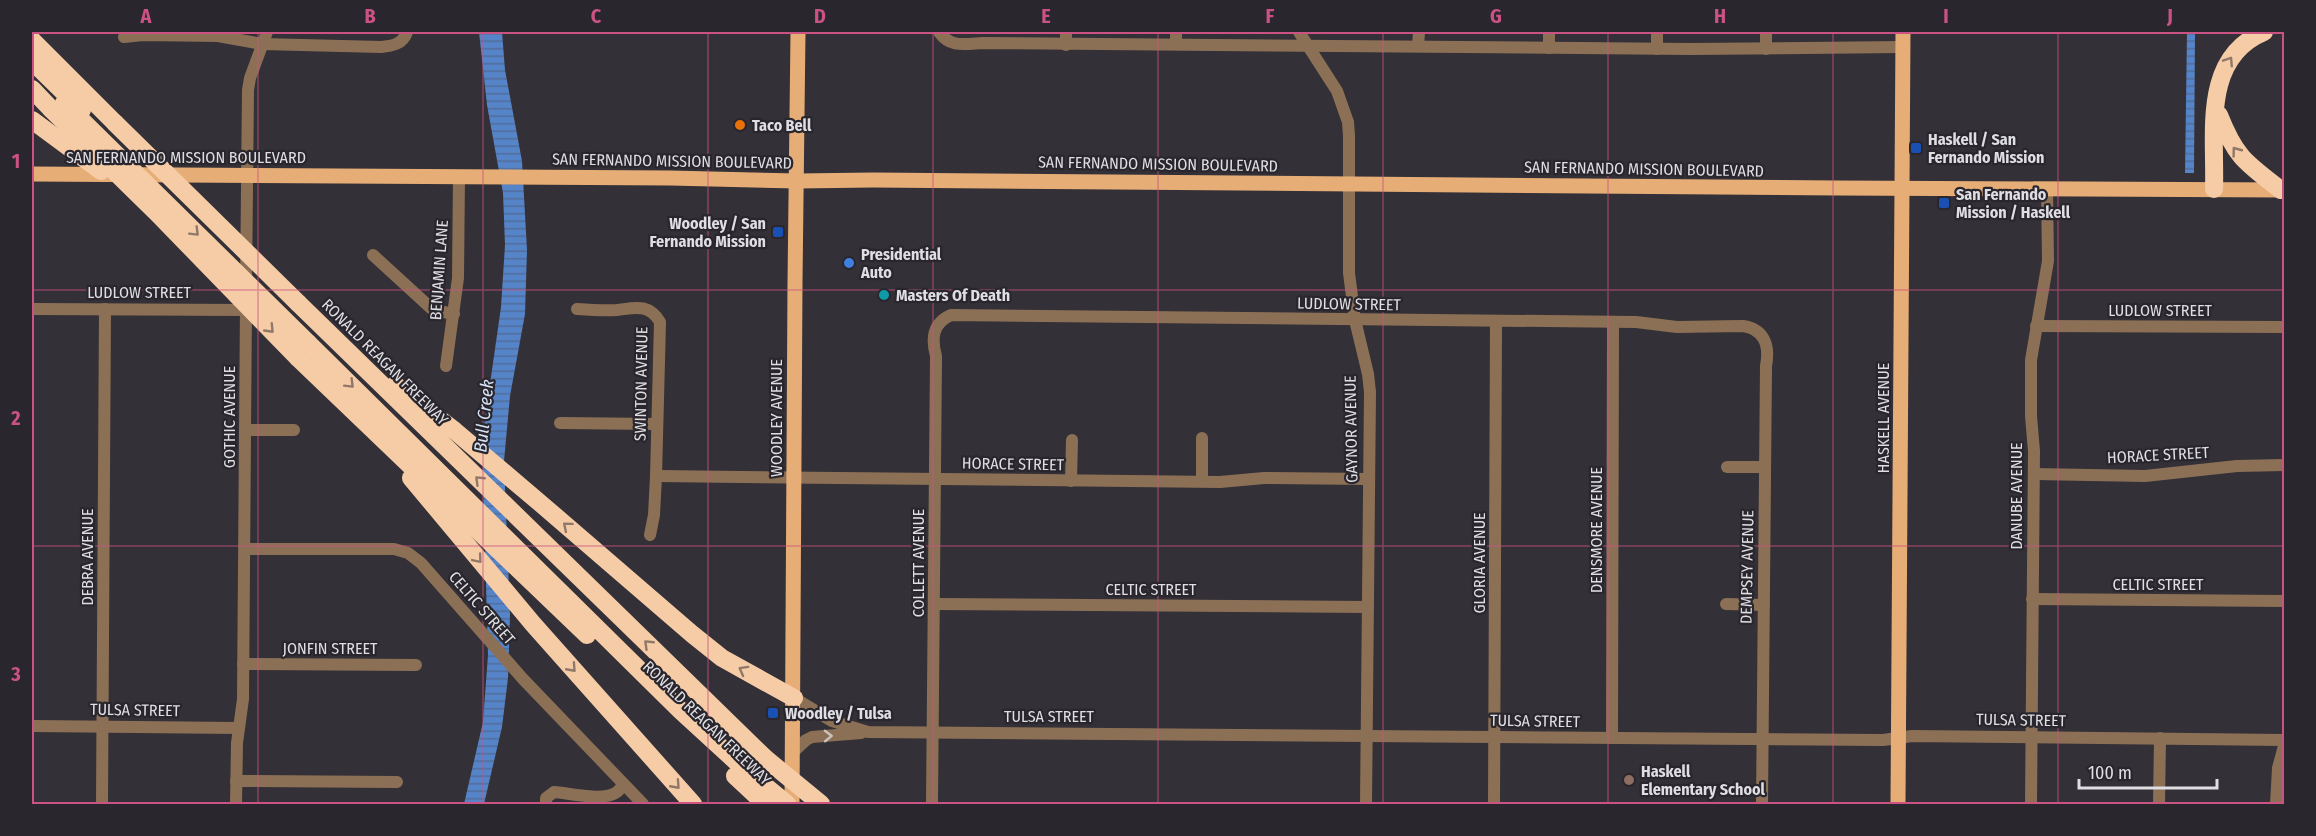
<svg xmlns="http://www.w3.org/2000/svg" width="2316" height="836" font-family="'Fira Sans Condensed',sans-serif">
	<style>
		.water { fill: url(#water-rules) }
		.lines { fill: none; stroke-linecap: round; stroke-linejoin: round }
		.minor { stroke: #8c7056; stroke-width: 12 }
		.major { stroke: #e7ad76; stroke-width: 15 }
		.highway { stroke: #f6cca6; stroke-width: 18 }
		.highway-bridge { stroke: #f6cca6; stroke-width: 18 }
		.oneway { stroke: #90796a }
		.oneway2 { stroke: #cac2bf }
		.grid { fill: none; stroke: #cb5384; stroke-width: 1.5; stroke-opacity: 0.55 }
		.food-dot { fill: #e8710a; stroke: #29262d; stroke-width: 2 }
		.transit-dot { fill: #1a4fb4; stroke: #29262d; stroke-width: 2 }
		.shop-dot { fill: #3f7fe0; stroke: #29262d; stroke-width: 2 }
		.culture-dot { fill: #0f9aa8; stroke: #29262d; stroke-width: 2 }
		.education-dot { fill: #8d6e63; stroke: #29262d; stroke-width: 2 }
		.labels { text-anchor: middle; dominant-baseline: central; stroke-width: 4.5; stroke-linejoin: round; paint-order: stroke }
		.poi-label { font-size: 16px; font-weight: bold; fill: #dfdee2; stroke: #29262d; text-anchor: start }
		.street-label { font-size: 16px; fill: #dfdee2; stroke: #29262d }
		.water-label { font-size: 18px; font-style: italic; fill: #d7e4f7; stroke: #29262d }
		.neatline { fill: none; stroke: #cb5384; stroke-width: 2 }
		.grid-label { font-size: 20px; text-anchor: middle; font-weight: bold; fill: #cb5384 }
	</style>
	<defs>
		<pattern id="water-rules" width="6" height="5" patternUnits="userSpaceOnUse" patternTransform="scale(1.5)"><rect width="6" height="5" fill="#5684c9"/><path d="M0 2.5h6" fill="none" stroke="#4f6d9a"/></pattern>
	</defs>
	<rect width="100%" height="100%" fill="#333037"/>
	<g class="water">
		<polygon points="479,32 502,32 505,70 522,161 527,250 525,314 510,396 504,461 510,615 508,678 502,727 484,804 464,804 483,722 488,655 482,440 501,307 505,245 503,193 487,105"/>
		<polygon points="2187,32 2195,32 2194,173 2185,173"/>
	</g>
	<g class="lines">
		<g class="minor">
			<path d="M939,32C950,48 965,44 983,43L1690,49L1903,47"/>
			<polyline points="1066,32 1066,45"/>
			<polyline points="1299,32 1337,91 1348,122 1349,136 1349,273 1355,320 1368,374 1370,392 1366,804"/>
			<path d="M124,37L143,35L218,36L262,44L381,47C392,46 403,44 407,32"/>
			<polyline points="1176,44 1176,32"/>
			<polyline points="1418,46 1419,32"/>
			<polyline points="1549,48 1549,32"/>
			<polyline points="1657,49 1657,32"/>
			<polyline points="1766,49 1766,32"/>
			<polyline points="373,255 433,310 454,314"/>
			<polyline points="246,285 248,90 250,78 267,32"/>
			<polyline points="32,309 246,310"/>
			<path d="M577,309C590,310 604,311 617,310C635,308 649,303 660,322L656,476L654,515L650,535"/>
			<polyline points="2036,326 2284,327"/>
			<polyline points="446,366 458,278 459,176"/>
			<polyline points="560,423 656,424"/>
			<polyline points="246,430 294,430"/>
			<polyline points="1727,467 1765,467"/>
			<polyline points="2034,474 2145,476 2237,466 2284,465"/>
			<polyline points="656,476 1220,482 1264,478 1369,479"/>
			<polyline points="1071,481 1072,440"/>
			<polyline points="1202,481 1202,438"/>
			<polyline points="245,549 394,549 408,553 421,563 523,679 643,804"/>
			<polyline points="2032,599 2284,601"/>
			<polyline points="934,604 1368,607"/>
			<polyline points="1726,604 1764,605"/>
			<polyline points="243,664 416,665"/>
			<polyline points="794,698 832,721 868,732 1883,740 1912,736 2284,740"/>
			<polyline points="32,726 239,728"/>
			<polyline points="1612,738 1613,323"/>
			<polyline points="793,752 806,740 812,737 861,733"/>
			<polyline points="236,781 397,782"/>
			<polyline points="102,804 105,309"/>
			<polyline points="236,804 237,743 243,699 246,302"/>
			<path d="M546,804V798L554,792C569,793 604,802 617,792C620,790 621,787 623,784"/>
			<path d="M932,804L936,356C931,338 933,323 951,315L1636,322L1677,327L1743,326C1764,329 1770,345 1766,366L1762,804"/>
			<polyline points="1494,804 1496,322"/>
			<polyline points="2031,804 2034,451 2031,416 2031,360 2048,261 2047,189"/>
			<polyline points="2159,804 2160,738"/>
			<polyline points="2276,804 2278,768 2284,746"/>
		</g>
		<g class="major">
			<polyline points="32,174 670,178 797,181 873,180 1838,188 2284,190"/>
			<polyline points="792,804 795,283 798,32"/>
			<polyline points="1898,804 1903,32"/>
		</g>
		<g class="highway">
			<polyline points="32,40 115,123"/>
			<polyline points="32,61 82,110"/>
			<polyline points="32,89 51,109"/>
			<path d="M2219,115C2236,158 2246,163 2281,190"/>
			<path d="M2214,189C2216,134 2201,58 2264,32"/>
			<polyline points="298,303 765,758"/>
			<polyline points="308,343 680,710 741,766 787,804"/>
			<polyline points="298,358 587,635"/>
			<polyline points="395,385 455,431 540,503 692,634 722,658 794,698"/>
			<polyline points="411,478 533,624 693,804"/>
			<polyline points="735,776 765,804"/>
		</g>
		<g class="highway-bridge">
			<polyline points="64,103 308,343"/>
			<polyline points="51,109 156,212 298,358"/>
			<polyline points="32,120 101,171"/>
			<polyline points="115,123 298,303"/>
			<polyline points="765,758 821,804"/>
		</g>
	</g>
	<defs><path id="oneway-chevron" d="M-2-3.5L2.5 0L-2 3.5" fill="none" stroke-width="1.6" stroke-linecap="round" stroke-linejoin="round" transform="scale(1.5)"/></defs>
	<g class="oneway">
		<use href="#oneway-chevron" transform="translate(2229 61) rotate(-57)"/>
		<use href="#oneway-chevron" transform="translate(2236 151) rotate(-127)"/>
		<use href="#oneway-chevron" transform="translate(195 232) rotate(45)"/>
		<use href="#oneway-chevron" transform="translate(270 329) rotate(46)"/>
		<use href="#oneway-chevron" transform="translate(350 384) rotate(45)"/>
		<use href="#oneway-chevron" transform="translate(479 480) rotate(-136)"/>
		<use href="#oneway-chevron" transform="translate(567 526) rotate(-140)"/>
		<use href="#oneway-chevron" transform="translate(478 559) rotate(50)"/>
		<use href="#oneway-chevron" transform="translate(648 644) rotate(-136)"/>
		<use href="#oneway-chevron" transform="translate(572 668) rotate(48)"/>
		<use href="#oneway-chevron" transform="translate(743 670) rotate(-151)"/>
		<use href="#oneway-chevron" transform="translate(676 785) rotate(48)"/>
	</g>
	<use class="oneway2" href="#oneway-chevron" transform="translate(828 736) rotate(-1)"/>
	<path class="grid" d="M258,32V804M483,32V804M708,32V804M933,32V804M1158,32V804M1383,32V804M1608,32V804M1833,32V804M2058,32V804M32,290H2284M32,546H2284"/>
	<circle class="food-dot" cx="740" cy="125" r="6"/>
	<g class="transit-dot">
		<rect x="1910" y="142" width="12" height="12" rx="3"/>
		<rect x="1938" y="197" width="12" height="12" rx="3"/>
		<rect x="772" y="226" width="12" height="12" rx="3"/>
		<rect x="767" y="707" width="12" height="12" rx="3"/>
	</g>
	<circle class="shop-dot" cx="849" cy="263" r="6"/>
	<circle class="culture-dot" cx="884" cy="295" r="6"/>
	<circle class="education-dot" cx="1629" cy="780" r="6"/>
	<g class="labels">
		<g class="poi-label">
			<text x="752" y="125">Taco Bell</text>
			<text x="1928" y="139">Haskell / San<tspan x="1928" dy="18">Fernando Mission</tspan></text>
			<text x="1956" y="194">San Fernando<tspan x="1956" dy="18">Mission / Haskell</tspan></text>
			<text x="766" y="223" text-anchor="end">Woodley / San<tspan x="766" dy="18">Fernando Mission</tspan></text>
			<text x="861" y="254">Presidential<tspan x="861" dy="18">Auto</tspan></text>
			<text x="896" y="295">Masters Of Death</text>
			<text x="785" y="713">Woodley / Tulsa</text>
			<text x="1641" y="771">Haskell<tspan x="1641" dy="18">Elementary School</tspan></text>
		</g>
		<g class="street-label">
			<text x="186" y="157">SAN FERNANDO MISSION BOULEVARD</text>
			<text transform="translate(672 161) rotate(1)">SAN FERNANDO MISSION BOULEVARD</text>
			<text transform="translate(1158 164) rotate(1)">SAN FERNANDO MISSION BOULEVARD</text>
			<text transform="translate(1644 169) rotate(1)">SAN FERNANDO MISSION BOULEVARD</text>
			<text transform="translate(439 270) rotate(-86)">BENJAMIN LANE</text>
			<text x="139" y="292">LUDLOW STREET</text>
			<text transform="translate(1349 304) rotate(1)">LUDLOW STREET</text>
			<text x="2160" y="310">LUDLOW STREET</text>
			<text transform="translate(385 362) rotate(45)">RONALD REAGAN FREEWAY</text>
			<text transform="translate(641 384) rotate(-89)">SWINTON AVENUE</text>
			<text transform="translate(229 417) rotate(-90)">GOTHIC AVENUE</text>
			<text transform="translate(776 418) rotate(-90)">WOODLEY AVENUE</text>
			<text transform="translate(1883 418) rotate(-90)">HASKELL AVENUE</text>
			<text transform="translate(1351 429) rotate(-91)">GAYNOR AVENUE</text>
			<text transform="translate(2158 455) rotate(-3)">HORACE STREET</text>
			<text transform="translate(1013 464) rotate(1)">HORACE STREET</text>
			<text transform="translate(2016 496) rotate(-90)">DANUBE AVENUE</text>
			<text transform="translate(1596 530) rotate(-90)">DENSMORE AVENUE</text>
			<text transform="translate(87 557) rotate(-90)">DEBRA AVENUE</text>
			<text transform="translate(918 563) rotate(-90)">COLLETT AVENUE</text>
			<text transform="translate(1479 563) rotate(-90)">GLORIA AVENUE</text>
			<text transform="translate(1747 567) rotate(-89)">DEMPSEY AVENUE</text>
			<text x="2158" y="584">CELTIC STREET</text>
			<text x="1151" y="589">CELTIC STREET</text>
			<text transform="translate(482 608) rotate(49)">CELTIC STREET</text>
			<text x="330" y="648">JONFIN STREET</text>
			<text transform="translate(135 710) rotate(1)">TULSA STREET</text>
			<text x="1049" y="716">TULSA STREET</text>
			<text transform="translate(2021 720) rotate(1)">TULSA STREET</text>
			<text transform="translate(1535 721) rotate(1)">TULSA STREET</text>
			<text transform="translate(707 723) rotate(44)">RONALD REAGAN FREEWAY</text>
		</g>
		<g class="water-label">
			<text transform="translate(484 416) rotate(-84)">Bull Creek</text>
		</g>
	</g>
	<rect width="2316" height="836" fill="none" stroke="#29262d" stroke-width="66"/>
	<path d="M2079 779v9h138v-9" fill="none" stroke="#dfdee2" stroke-width="3"/>
	<text x="2088" y="779" font-size="18" fill="#dfdee2" stroke="#29262d" stroke-width="4.5" paint-order="stroke">100 m</text>
	<rect x="33" y="33" width="2250" height="770" class="neatline"/>
	<g class="grid-label">
		<text x="146" y="23">A</text>
		<text x="370" y="23">B</text>
		<text x="596" y="23">C</text>
		<text x="820" y="23">D</text>
		<text x="1046" y="23">E</text>
		<text x="1270" y="23">F</text>
		<text x="1496" y="23">G</text>
		<text x="1720" y="23">H</text>
		<text x="1946" y="23">I</text>
		<text x="2170" y="23">J</text>
		<text x="16" y="168">1</text>
		<text x="16" y="425">2</text>
		<text x="16" y="681">3</text>
	</g>
</svg>
